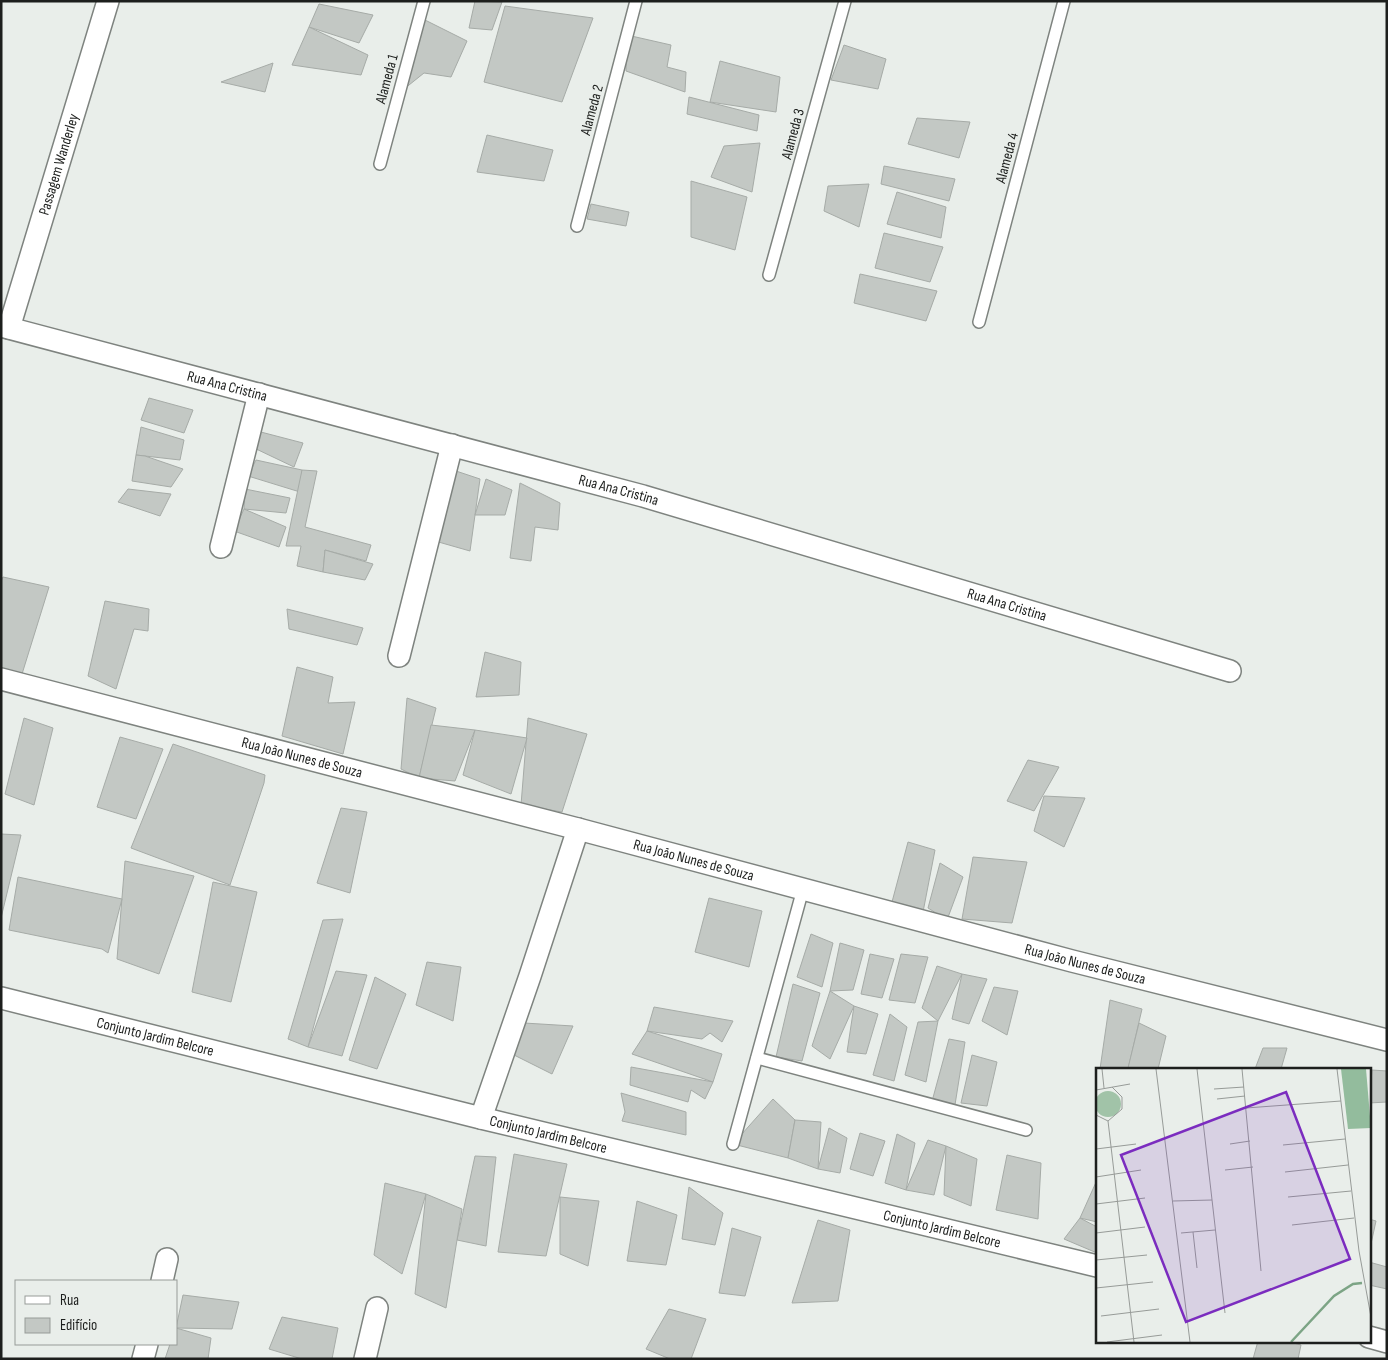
<svg xmlns="http://www.w3.org/2000/svg" width="1388" height="1360" font-family="'Sofia Sans Condensed',sans-serif">
	<style>
		.building { fill: #c3c8c4; stroke: #a6aba7 }
		.lines { fill: none; stroke-linecap: round; stroke-linejoin: round }
		.service-casing { stroke: #7e837f; stroke-width: 14 }
		.minor-casing { stroke: #7e837f; stroke-width: 24 }
		.service { stroke: #fff; stroke-width: 11 }
		.minor { stroke: #fff; stroke-width: 21 }
		.labels { text-anchor: middle; dominant-baseline: central; stroke-width: 4.5; stroke-linejoin: round; paint-order: stroke }
		.street-label { font-size: 15px; fill: #1d1f1d; stroke: #e9eeea }
		.inset-river { fill: none; stroke: #7ca485; stroke-width: 2.5 }
		.inset-road { fill: none; stroke: #979b98; stroke-width: 1 }
		.view { fill: #7b2cbf; fill-opacity: 0.15; stroke: #7b2cbf; stroke-width: 2.5 }
		.inset-edge { fill: none; stroke: #1d1f1d; stroke-width: 2.5 }
	</style>
	<rect width="100%" height="100%" fill="#e9eeea"/>
	<g class="building">
		<polygon points="475,1 502,2 492,30 469,28"/>
		<polygon points="319,4 373,15 359,43 309,27"/>
		<polygon points="505,6 593,18 562,102 484,82"/>
		<polygon points="419,17 467,41 451,77 424,73 399,93"/>
		<polygon points="309,27 368,55 361,75 292,65"/>
		<polygon points="627,35 671,45 667,67 686,72 685,92 626,71"/>
		<polygon points="844,45 886,59 878,89 831,80"/>
		<polygon points="720,61 780,77 776,112 710,102"/>
		<polygon points="273,63 265,92 221,82"/>
		<polygon points="689,97 759,115 757,131 687,114"/>
		<polygon points="917,118 970,122 959,158 908,144"/>
		<polygon points="487,135 553,150 544,181 477,172"/>
		<polygon points="760,143 752,192 711,177 724,146"/>
		<polygon points="884,166 955,179 949,201 881,184"/>
		<polygon points="691,181 747,197 735,250 691,237"/>
		<polygon points="869,184 859,227 824,211 828,186"/>
		<polygon points="897,192 946,207 941,238 887,224"/>
		<polygon points="591,204 629,212 626,226 587,219"/>
		<polygon points="884,233 943,247 930,282 875,268"/>
		<polygon points="860,274 937,291 926,321 854,303"/>
		<polygon points="149,398 193,410 184,433 141,420"/>
		<polygon points="141,427 184,440 180,460 136,455"/>
		<polygon points="257,431 303,443 294,467 252,447"/>
		<polygon points="136,455 145,456 183,469 171,487 132,481"/>
		<polygon points="256,460 302,470 300,492 248,476"/>
		<polygon points="302,470 317,471 305,527 371,545 366,561 325,550 323,572 297,566 301,546 286,546"/>
		<polygon points="453,470 480,479 470,551 435,541"/>
		<polygon points="486,479 512,490 505,515 475,515"/>
		<polygon points="520,483 560,503 558,530 535,527 531,561 510,558"/>
		<polygon points="128,489 171,494 160,516 118,502"/>
		<polygon points="245,489 290,498 286,513 244,509"/>
		<polygon points="244,509 286,527 279,547 234,531"/>
		<polygon points="325,550 373,564 365,580 323,572"/>
		<polygon points="3,577 49,587 22,674 1,668 1,581"/>
		<polygon points="105,601 149,609 148,631 134,629 116,689 88,676"/>
		<polygon points="287,609 363,628 357,645 289,629"/>
		<polygon points="485,652 521,662 519,695 476,697"/>
		<polygon points="297,667 333,677 328,703 355,702 343,754 282,736"/>
		<polygon points="407,698 436,708 419,778 401,769"/>
		<polygon points="24,718 53,728 34,805 5,794"/>
		<polygon points="528,718 587,734 562,812 521,805"/>
		<polygon points="431,725 475,730 455,781 419,778"/>
		<polygon points="475,730 527,738 511,794 463,775"/>
		<polygon points="120,737 163,749 136,819 97,807"/>
		<polygon points="173,744 265,775 264,783 230,885 131,848"/>
		<polygon points="1028,760 1059,767 1034,811 1007,801"/>
		<polygon points="1044,796 1085,798 1064,847 1034,831"/>
		<polygon points="341,808 367,812 350,893 317,883"/>
		<polygon points="1,834 21,835 1,918"/>
		<polygon points="908,842 935,850 923,912 892,902"/>
		<polygon points="973,857 1027,862 1012,923 962,919"/>
		<polygon points="125,861 194,876 159,974 117,959"/>
		<polygon points="940,863 963,877 947,920 928,908"/>
		<polygon points="18,877 122,899 108,953 102,949 9,930"/>
		<polygon points="213,882 257,892 231,1002 192,992"/>
		<polygon points="709,898 762,911 749,967 695,952"/>
		<polygon points="343,919 308,1047 288,1039 323,920"/>
		<polygon points="811,934 833,943 822,987 797,977"/>
		<polygon points="840,943 864,950 853,990 830,991"/>
		<polygon points="870,954 894,959 882,998 861,994"/>
		<polygon points="901,954 928,957 915,1003 889,1000"/>
		<polygon points="427,962 461,967 453,1021 416,1005"/>
		<polygon points="937,966 962,974 938,1021 922,1008"/>
		<polygon points="336,971 367,975 342,1056 308,1047"/>
		<polygon points="962,974 987,979 969,1024 952,1019"/>
		<polygon points="375,977 406,994 377,1069 349,1060"/>
		<polygon points="793,984 820,993 802,1061 776,1057"/>
		<polygon points="994,987 1018,991 1007,1035 982,1021"/>
		<polygon points="830,991 854,1006 830,1059 812,1046"/>
		<polygon points="1110,1000 1142,1009 1128,1069 1100,1069"/>
		<polygon points="854,1006 878,1014 866,1054 847,1052"/>
		<polygon points="654,1007 733,1021 722,1042 710,1033 702,1039 647,1031"/>
		<polygon points="890,1014 907,1027 894,1081 873,1075"/>
		<polygon points="938,1021 926,1082 905,1075 918,1022"/>
		<polygon points="524,1023 573,1026 552,1074 514,1055"/>
		<polygon points="1139,1023 1166,1036 1158,1069 1128,1068"/>
		<polygon points="647,1031 722,1054 713,1082 632,1054"/>
		<polygon points="949,1039 965,1042 954,1111 931,1105"/>
		<polygon points="1263,1048 1287,1048 1281,1069 1255,1069"/>
		<polygon points="972,1055 997,1062 987,1106 961,1103"/>
		<polygon points="631,1067 713,1082 705,1099 691,1090 688,1102 630,1085"/>
		<polygon points="1372,1070 1387,1071 1387,1102 1369,1103"/>
		<polygon points="621,1093 686,1112 686,1135 622,1121 625,1112"/>
		<polygon points="773,1099 795,1120 788,1158 733,1144"/>
		<polygon points="795,1120 821,1122 818,1169 788,1158"/>
		<polygon points="829,1128 847,1138 840,1173 818,1169"/>
		<polygon points="860,1133 885,1141 873,1176 850,1169"/>
		<polygon points="897,1134 915,1143 906,1190 885,1183"/>
		<polygon points="928,1140 946,1146 934,1195 906,1190"/>
		<polygon points="946,1146 977,1159 971,1206 944,1195"/>
		<polygon points="514,1154 567,1164 546,1256 498,1252"/>
		<polygon points="1007,1155 1041,1163 1038,1219 996,1210"/>
		<polygon points="475,1156 496,1157 486,1246 457,1240"/>
		<polygon points="1097,1180 1097,1222 1080,1218"/>
		<polygon points="385,1183 426,1194 402,1274 374,1255"/>
		<polygon points="689,1187 723,1213 715,1245 682,1239"/>
		<polygon points="426,1194 462,1209 446,1308 415,1294"/>
		<polygon points="560,1197 599,1201 588,1266 560,1254"/>
		<polygon points="637,1201 677,1215 666,1265 627,1261"/>
		<polygon points="1080,1218 1097,1227 1097,1253 1064,1239"/>
		<polygon points="1369,1219 1376,1221 1369,1253"/>
		<polygon points="818,1220 850,1230 838,1301 792,1303"/>
		<polygon points="732,1228 761,1237 745,1296 719,1293"/>
		<polygon points="1369,1262 1387,1267 1387,1289 1369,1285"/>
		<polygon points="183,1295 239,1302 232,1329 176,1328"/>
		<polygon points="669,1309 706,1319 691,1359 670,1359 646,1349"/>
		<polygon points="282,1317 338,1328 332,1359 302,1359 269,1349"/>
		<polygon points="176,1328 211,1338 208,1359 165,1359 170,1344 176,1344"/>
		<polygon points="1258,1341 1286,1341 1301,1345 1298,1359 1253,1359"/>
	</g>
	<g class="lines">
		<g class="service-casing">
			<g id="service">
				<polyline points="380,164 424,1"/>
				<polyline points="577,226 636,1"/>
				<polyline points="769,275 845,1"/>
				<polyline points="979,322 1064,1"/>
				<polyline points="757,1058 1026,1130"/>
				<polyline points="733,1144 803,889"/>
			</g>
		</g>
		<g class="minor-casing">
			<g id="minor">
				<path id="s1" d="M1,326L643,496L1230,671"/>
				<path id="s2" d="M9,328L108,1"/>
				<polyline points="221,547 259,394"/>
				<polyline points="399,656 452,445"/>
				<path id="s3" d="M1,679L578,829L1072,961L1387,1040"/>
				<path id="s4" d="M1,998L481,1118L1097,1266"/>
				<polyline points="481,1118 530,976 578,829"/>
				<polyline points="162,1281 167,1259"/>
				<polyline points="1369,1337 1387,1342"/>
				<polyline points="143,1359 147,1344"/>
				<polyline points="365,1359 377,1308"/>
			</g>
		</g>
		<use href="#service" class="service"/>
		<use href="#minor" class="minor"/>
	</g>
	<g class="labels">
		<g class="street-label">
			<text transform="translate(387 79) rotate(-75)">Alameda 1</text>
			<text transform="translate(592 110) rotate(-75)">Alameda 2</text>
			<text transform="translate(793 134) rotate(-75)">Alameda 3</text>
			<text transform="translate(1007 158) rotate(-75)">Alameda 4</text>
			<text stroke="none"><textPath href="#s2" startOffset="171">Passagem Wanderley</textPath></text>
			<text stroke="none"><textPath href="#s1" startOffset="234">Rua Ana Cristina</textPath></text>
			<text stroke="none"><textPath href="#s1" startOffset="639">Rua Ana Cristina</textPath></text>
			<text stroke="none"><textPath href="#s1" startOffset="1044">Rua Ana Cristina</textPath></text>
			<text stroke="none"><textPath href="#s3" startOffset="311">Rua João Nunes de Souza</textPath></text>
			<text stroke="none"><textPath href="#s3" startOffset="716">Rua João Nunes de Souza</textPath></text>
			<text stroke="none"><textPath href="#s3" startOffset="1121">Rua João Nunes de Souza</textPath></text>
			<text stroke="none"><textPath href="#s4" startOffset="159">Conjunto Jardim Belcore</textPath></text>
			<text stroke="none"><textPath href="#s4" startOffset="564">Conjunto Jardim Belcore</textPath></text>
			<text stroke="none"><textPath href="#s4" startOffset="969">Conjunto Jardim Belcore</textPath></text>
		</g>
	</g>
	<g transform="translate(1096 1068)">
		<rect width="275" height="275" fill="#e9eeea"/>
		<path d="M-1 36a13 13 0 1 1 26 0a13 13 0 1 1-26 0Z" fill="#a1c3a8"/>
		<path d="M245,1H270L275,60L252,61Z" fill="#93bc9d"/>
		<path class="inset-river" d="M195,274L238,228L257,216L266,215"/>
		<path class="inset-road" d="M6,1L8,20M60,1L94,274M101,1L129,245M146,1L165,203M241,1L263,183L275,249M118,21L148,19M0,22L34,16M121,31L149,28M150,40L245,33M0,47L12,53L26,41V29L16,19M12,53L38,274M134,76L154,73M187,77L249,71M0,81L40,76M129,102L157,99M189,104L252,97M0,109L45,102M192,129L255,123M77,133L116,132M0,136L49,130M196,157L258,150M97,164L101,200M0,165L49,159M85,165L119,162M0,192L51,187M0,220L57,214M5,248L63,241M11,274L66,267"/>
		<path class="view" d="M190,24L254,191L90,254L25,87Z"/>
		<rect width="275" height="275" class="inset-edge"/>
	</g>
	<rect width="1388" height="1360" fill="none" stroke="#1d1f1d" stroke-width="5"/>
	<rect x="15" y="1280" width="162" height="65" fill="#e9eeea" stroke="#979b98"/>
	<rect x="25" y="1296" width="25" height="8" fill="#ffffff" stroke="#979b98"/>
	<text x="60" y="1305" font-size="15" fill="#1d1f1d">Rua</text>
	<rect x="25" y="1318" width="25" height="15" fill="#c3c8c4" stroke="#979b98"/>
	<text x="60" y="1330" font-size="15" fill="#1d1f1d">Edifício</text>
</svg>
